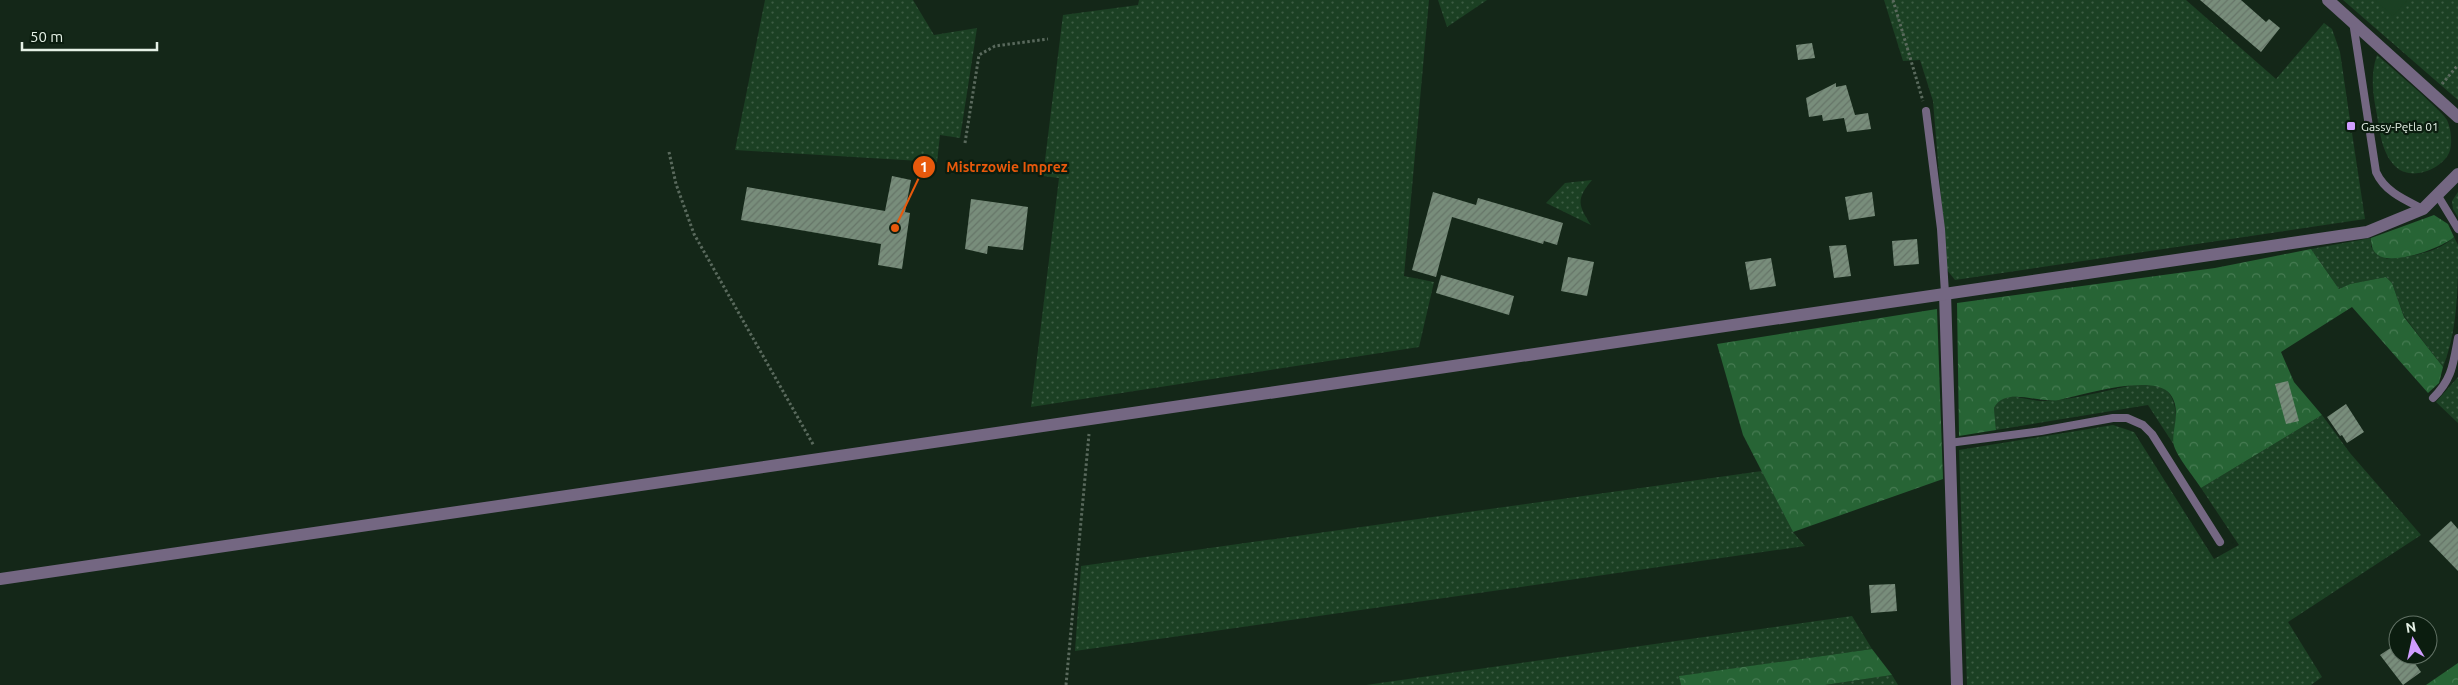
<svg xmlns="http://www.w3.org/2000/svg" width="2458" height="685" font-family="Ubuntu,sans-serif">
	<style>
		.grass { fill: url(#grass-dots) }
		.forest { fill: url(#forest-crowns) }
		.pitch { fill: #1b4023 }
		.building { fill: url(#building-hatch) }
		.lines { fill: none; stroke-linecap: round; stroke-linejoin: round }
		.path { stroke: #5a6a5d; stroke-width: 3; stroke-dasharray: 2.5 2.5; stroke-linecap: butt }
		.lane { stroke: #746782; stroke-width: 8 }
		.street { stroke: #746782; stroke-width: 12 }
		.poi-dot { fill: #d09dff; stroke: #0b1d0f; stroke-width: 2 }
		.labels { text-anchor: middle; dominant-baseline: central; stroke-width: 4.5; stroke-linejoin: round; paint-order: stroke }
		.poi-label { font-size: 12px; fill: #e5f1e6; stroke: #0b1d0f; text-anchor: start }
		.leader { fill: none; stroke: #e8590c; stroke-width: 2 }
		.callout-dot { fill: #e8590c; stroke: #0b1d0f; stroke-width: 2 }
		.mark-label { font-size: 15px; text-anchor: middle; font-weight: bold; fill: #fff }
		.callout-label { font-size: 14px; text-anchor: middle; font-weight: bold; fill: #e8590c; stroke: #0b1d0f; stroke-width: 4.5; stroke-linejoin: round; paint-order: stroke }
	</style>
	<defs>
		<pattern id="grass-dots" width="8" height="8" patternUnits="userSpaceOnUse" patternTransform="scale(1.25)"><rect width="8" height="8" fill="#1b4023"/><path d="M2 2h.1M6 6h.1" fill="none" stroke="#3c5c43" stroke-width="1.8" stroke-linecap="round"/></pattern>
		<pattern id="forest-crowns" width="20" height="18" patternUnits="userSpaceOnUse" patternTransform="scale(1.25)"><rect width="20" height="18" fill="#276435"/><path d="M2 6a3 3 0 1 1 6 0M12 15a3 3 0 1 1 6 0" fill="none" stroke="#467b52"/></pattern>
		<pattern id="building-hatch" width="6" height="6" patternUnits="userSpaceOnUse" patternTransform="scale(1.25)"><rect width="6" height="6" fill="#788d7b"/><path d="M-1 1l2-2M0 6l6-6M5 7l2-2" fill="none" stroke="#667568"/></pattern>
	</defs>
	<rect width="100%" height="100%" fill="#142718"/>
	<g class="grass">
		<polygon points="765,0 913,0 934,35 977,28 960,138 940,135 937,162 735,150"/>
		<polygon points="1139,0 1429,0 1404,276 1434,282 1419,347 1031,407 1059,178 1043,176 1063,15 1138,5"/>
		<polygon points="1438,0 1487,0 1447,27"/>
		<polygon points="1884,0 2186,0 2276,79 2324,23 2332,29 2340,52 2350,120 2348,121 2350,133 2352,133 2365,219 1955,280 1947,270 1933,101 1920,60 1903,61"/>
		<polygon points="2343,0 2458,0 2458,100 2450,93"/>
		<path d="M2377,55C2396,72 2416,88 2434,106C2438,110 2444,115 2447,120C2451,128 2453,145 2449,153C2441,170 2411,181 2396,167C2382,154 2380,133 2377,115C2373,95 2370,75 2377,55Z"/>
		<path d="M1592,180C1576,199 1578,205 1591,225L1546,203L1565,183Z"/>
		<polygon points="2458,192 2458,217 2453,209 2452,201"/>
		<path d="M2454,237L2458,245C2458,286 2458,330 2443,367L2404,316L2392,283L2386,277L2350,284L2339,289L2311,249L2371,238V247L2387,259C2409,257 2438,253 2454,237Z"/>
		<polygon points="2458,377 2458,423 2436,402"/>
		<path d="M2139,384C2145,385 2154,383 2160,386C2181,396 2176,426 2174,445L2148,405L1996,430L1994,408C2003,389 2025,400 2040,401C2066,402 2112,389 2139,384Z"/>
		<polygon points="2322,415 2350,453 2421,535 2288,622 2322,677 2311,685 1967,685 1959,450 2113,425 2134,432 2214,559 2239,545 2201,488"/>
		<polygon points="1762,471 1793,532 1805,546 1075,651 1081,566"/>
		<polygon points="1852,616 1872,649 1680,676 1681,685 1366,685"/>
		<polygon points="1892,675 1898,685 1825,685"/>
	</g>
	<g class="forest">
		<path d="M2434,215L2448,224L2454,237C2442,248 2392,266 2378,255C2372,251 2371,244 2371,238Z"/>
		<path d="M2311,249L2339,289L2350,284L2386,277L2392,283L2404,317L2443,367L2439,383L2428,393L2352,307L2281,352L2294,382L2322,415L2201,488C2194,477 2178,458 2174,446C2170,432 2183,411 2170,394C2154,373 2082,395 2059,400C2040,404 2005,386 1994,408L1996,430L1959,436L1957,303L2215,268Z"/>
		<polygon points="1937,309 1943,479 1793,532 1743,435 1717,344"/>
		<polygon points="1872,649 1892,675 1825,685 1681,685 1679,676"/>
		<polygon points="2458,663 2458,685 2426,685"/>
	</g>
	<polygon class="pitch" points="2375,0 2407,0 2393,16"/>
	<g class="building">
		<polygon points="2200,0 2241,0 2266,22 2269,19 2280,28 2261,52"/>
		<polygon points="1812,43 1815,58 1798,60 1796,45"/>
		<polygon points="1836,83 1836,87 1846,85 1855,115 1868,113 1871,129 1847,132 1844,118 1823,121 1822,115 1809,117 1806,98"/>
		<polygon points="892,176 911,180 905,212 910,213 902,269 878,265 881,244 741,220 747,187 885,211"/>
		<polygon points="1433,192 1476,205 1478,198 1563,223 1557,245 1544,241 1543,244 1452,217 1436,277 1412,270"/>
		<polygon points="1872,192 1875,216 1849,220 1845,197"/>
		<polygon points="971,199 1028,207 1023,250 988,246 987,254 965,249"/>
		<polygon points="1917,239 1919,264 1894,266 1892,241"/>
		<polygon points="1846,245 1851,276 1834,278 1829,246"/>
		<polygon points="1568,257 1594,262 1587,296 1561,291"/>
		<polygon points="1771,258 1776,286 1750,290 1745,262"/>
		<polygon points="1441,275 1514,296 1509,315 1436,293"/>
		<polygon points="2288,381 2299,421 2286,424 2275,384"/>
		<polygon points="2346,404 2364,432 2347,443 2342,435 2340,436 2327,417"/>
		<polygon points="2451,521 2458,529 2458,571 2429,541"/>
		<polygon points="1895,584 1897,611 1871,613 1869,585"/>
		<polygon points="2398,643 2398,655 2409,655 2421,672 2403,685 2380,655"/>
	</g>
	<g class="lines">
		<g class="path">
			<polyline points="1893,0 1923,101"/>
			<polyline points="2442,84 2458,65"/>
			<polyline points="965,143 979,55 995,46 1048,39"/>
			<polyline points="669,152 676,184 694,234 814,446"/>
			<polyline points="1066,685 1089,434"/>
		</g>
		<g class="lane">
			<path d="M2353,22L2376,172C2385,192 2405,200 2423,209"/>
			<polyline points="1926,111 1941,229 1945,293"/>
			<polyline points="2438,196 2458,229"/>
			<path d="M2433,398C2452,379 2453,365 2458,338"/>
			<polyline points="1949,443 2041,431 2113,418 2127,418 2143,425 2152,434 2220,542"/>
		</g>
		<g class="street">
			<polyline points="2328,0 2458,117"/>
			<polyline points="1945,293 1957,685"/>
			<polyline points="0,579 2367,232 2423,209 2458,174"/>
		</g>
	</g>
	<rect class="poi-dot" x="2346" y="121" width="10" height="10" rx="2.5"/>
	<g class="labels">
		<g class="poi-label">
			<text x="2361" y="126">Gassy-Pętla 01</text>
		</g>
	</g>
	<path class="leader" d="M895 228L924 167"/>
	<g class="callout-dot">
		<circle cx="895" cy="228" r="5"/>
		<circle cx="924" cy="167" r="12"/>
	</g>
	<g class="mark-label">
		<text x="924" y="172">1</text>
	</g>
	<g class="callout-label">
		<text x="1007" y="172">Mistrzowie Imprez</text>
	</g>
	<g transform="translate(2413 640) rotate(351)"><circle r="24" fill="#0b1d0f" stroke="#627265"/>
	<path d="M0-4L9 19L0 12L-9 19Z" fill="#d09dff"/>
	<text y="-8" font-size="14" font-weight="bold" text-anchor="middle" fill="#e5f1e6">N</text>
	</g>
	<path d="M22 42v8h135v-8" fill="none" stroke="#e5f1e6" stroke-width="2.5"/>
	<text x="30" y="42" font-size="15" fill="#e5f1e6" stroke="#0b1d0f" stroke-width="4" paint-order="stroke">50 m</text>
</svg>
